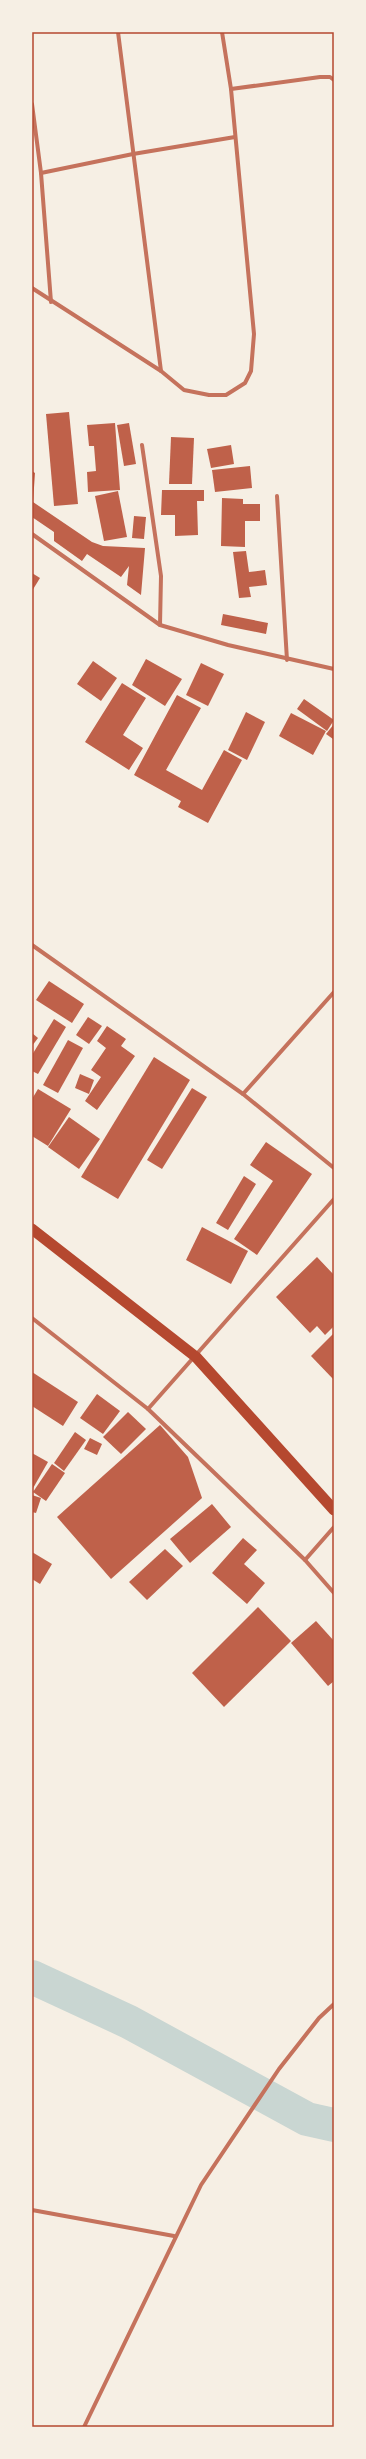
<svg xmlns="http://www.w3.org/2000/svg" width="366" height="2459" font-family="'IBM Plex Sans',sans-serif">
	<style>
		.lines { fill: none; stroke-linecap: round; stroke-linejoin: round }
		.river { stroke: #c9d6d2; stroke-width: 34 }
		.building { fill: #bf614a }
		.minor { stroke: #c5725c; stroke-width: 4 }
		.trunk { stroke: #b5482f; stroke-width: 11 }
		.neatline { fill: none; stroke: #b5482f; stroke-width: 1.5 }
	</style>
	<rect width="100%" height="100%" fill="#f6efe4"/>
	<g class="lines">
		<polyline class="river" points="32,1977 129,2022 307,2119 334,2125"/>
	</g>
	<g class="building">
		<polygon points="69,412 78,504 54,506 46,414"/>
		<polygon points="115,423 120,490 88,492 87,472 96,471 94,446 89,446 87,425"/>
		<polygon points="129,423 136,464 124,466 117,425"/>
		<polygon points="171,437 194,438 192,484 169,484"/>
		<polygon points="231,445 234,464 211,468 207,449"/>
		<polygon points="250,466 252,488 215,492 212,470"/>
		<polygon points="32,471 35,473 33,502 92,542 103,546 145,548 141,595 127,585 129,566 121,577 87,554 82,561 54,541 54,532 32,517"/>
		<polygon points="162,490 204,490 204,501 197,501 198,535 175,536 175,515 161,515"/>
		<polygon points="118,491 127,537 104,541 95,496"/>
		<polygon points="222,498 243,499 243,504 260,504 260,521 245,521 245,547 221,546"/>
		<polygon points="134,516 146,517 144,539 132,538"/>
		<polygon points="246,551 249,572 265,570 267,585 249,587 251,597 239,598 233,552"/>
		<polygon points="32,573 40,578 32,591"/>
		<polygon points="223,614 268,623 266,634 221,625"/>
		<polygon points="146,659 182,679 165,706 132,685"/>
		<polygon points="93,661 117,678 101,701 77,684"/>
		<polygon points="201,663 224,674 208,706 186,695"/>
		<polygon points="122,683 146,698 123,735 143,748 129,770 85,742"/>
		<polygon points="177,695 201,708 166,770 202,790 224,750 242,760 208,823 178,807 181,801 134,775"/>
		<polygon points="304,699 334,720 327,731 297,709"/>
		<polygon points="246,712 265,722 247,760 228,750"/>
		<polygon points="291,713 326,731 313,755 279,736"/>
		<polygon points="334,724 334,738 333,739 326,734"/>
		<polygon points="49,981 84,1004 72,1023 36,1000"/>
		<polygon points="88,1017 102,1026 89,1044 76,1035"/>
		<polygon points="54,1019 66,1027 38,1074 32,1071 32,1055"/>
		<polygon points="107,1026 126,1039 121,1046 135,1056 97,1110 85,1101 101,1077 91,1070 106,1048 97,1041"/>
		<polygon points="32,1033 38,1038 32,1046"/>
		<polygon points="68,1040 83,1048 58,1093 43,1085"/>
		<polygon points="154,1057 190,1080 118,1199 81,1177"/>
		<polygon points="80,1074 94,1080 89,1094 75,1088"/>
		<polygon points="192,1088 207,1097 162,1169 147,1160"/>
		<polygon points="38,1089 71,1109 48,1146 32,1136 32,1099"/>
		<polygon points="69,1117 100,1139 79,1169 48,1147"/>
		<polygon points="266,1142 312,1174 257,1255 234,1239 273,1181 250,1165"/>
		<polygon points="244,1176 256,1184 228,1230 216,1223"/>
		<polygon points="202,1227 248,1251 231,1284 186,1260"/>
		<polygon points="317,1257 334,1275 334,1326 325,1335 317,1326 310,1333 276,1297"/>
		<polygon points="334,1333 334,1380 311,1356"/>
		<polygon points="32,1372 78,1402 63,1426 32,1406"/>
		<polygon points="97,1394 120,1411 103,1434 80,1418"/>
		<polygon points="128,1412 146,1429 121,1454 103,1437"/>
		<polygon points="160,1425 188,1457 202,1498 111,1579 57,1517"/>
		<polygon points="75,1432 86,1440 64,1471 54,1463"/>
		<polygon points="90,1438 102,1444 97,1455 84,1449"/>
		<polygon points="32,1453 48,1462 32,1490"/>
		<polygon points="52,1464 65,1473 46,1501 33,1492"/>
		<polygon points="32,1495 41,1498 36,1513 32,1512"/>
		<polygon points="212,1504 231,1527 190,1563 170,1539"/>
		<polygon points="243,1538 257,1550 244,1564 265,1583 247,1604 212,1573"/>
		<polygon points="165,1549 183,1566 147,1600 129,1582"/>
		<polygon points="32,1552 52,1564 40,1584 32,1579"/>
		<polygon points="258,1607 291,1641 224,1707 192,1673"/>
		<polygon points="316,1621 334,1641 334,1681 328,1686 291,1643"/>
	</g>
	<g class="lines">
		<g class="minor">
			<polyline points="118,32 161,371"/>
			<polyline points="231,89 320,77 330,77 334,80"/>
			<polyline points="32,104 41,173 51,302"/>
			<polyline points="41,173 133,154 235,137"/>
			<polyline points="32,288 161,371 184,390 209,395 226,395 245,383 251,371 254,334 231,89 222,32"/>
			<polyline points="142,445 161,576 160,625"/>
			<polyline points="277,496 287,660"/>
			<polyline points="32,534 160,625 228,645 334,669"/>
			<polyline points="32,945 243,1094 334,1168"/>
			<polyline points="243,1094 334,992"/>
			<polyline points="32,1318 148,1409 305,1560 334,1593"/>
			<polyline points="148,1409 334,1199"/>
			<polyline points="305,1560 334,1527"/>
			<polyline points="32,2210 174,2236"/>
			<polyline points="84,2427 201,2185 279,2069 319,2018 334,2004"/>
		</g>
		<polyline class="trunk" points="32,1229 196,1357 334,1510"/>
	</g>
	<rect width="366" height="2459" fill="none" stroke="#f6efe4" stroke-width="66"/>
	<rect x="33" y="33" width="300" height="2393" class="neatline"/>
</svg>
